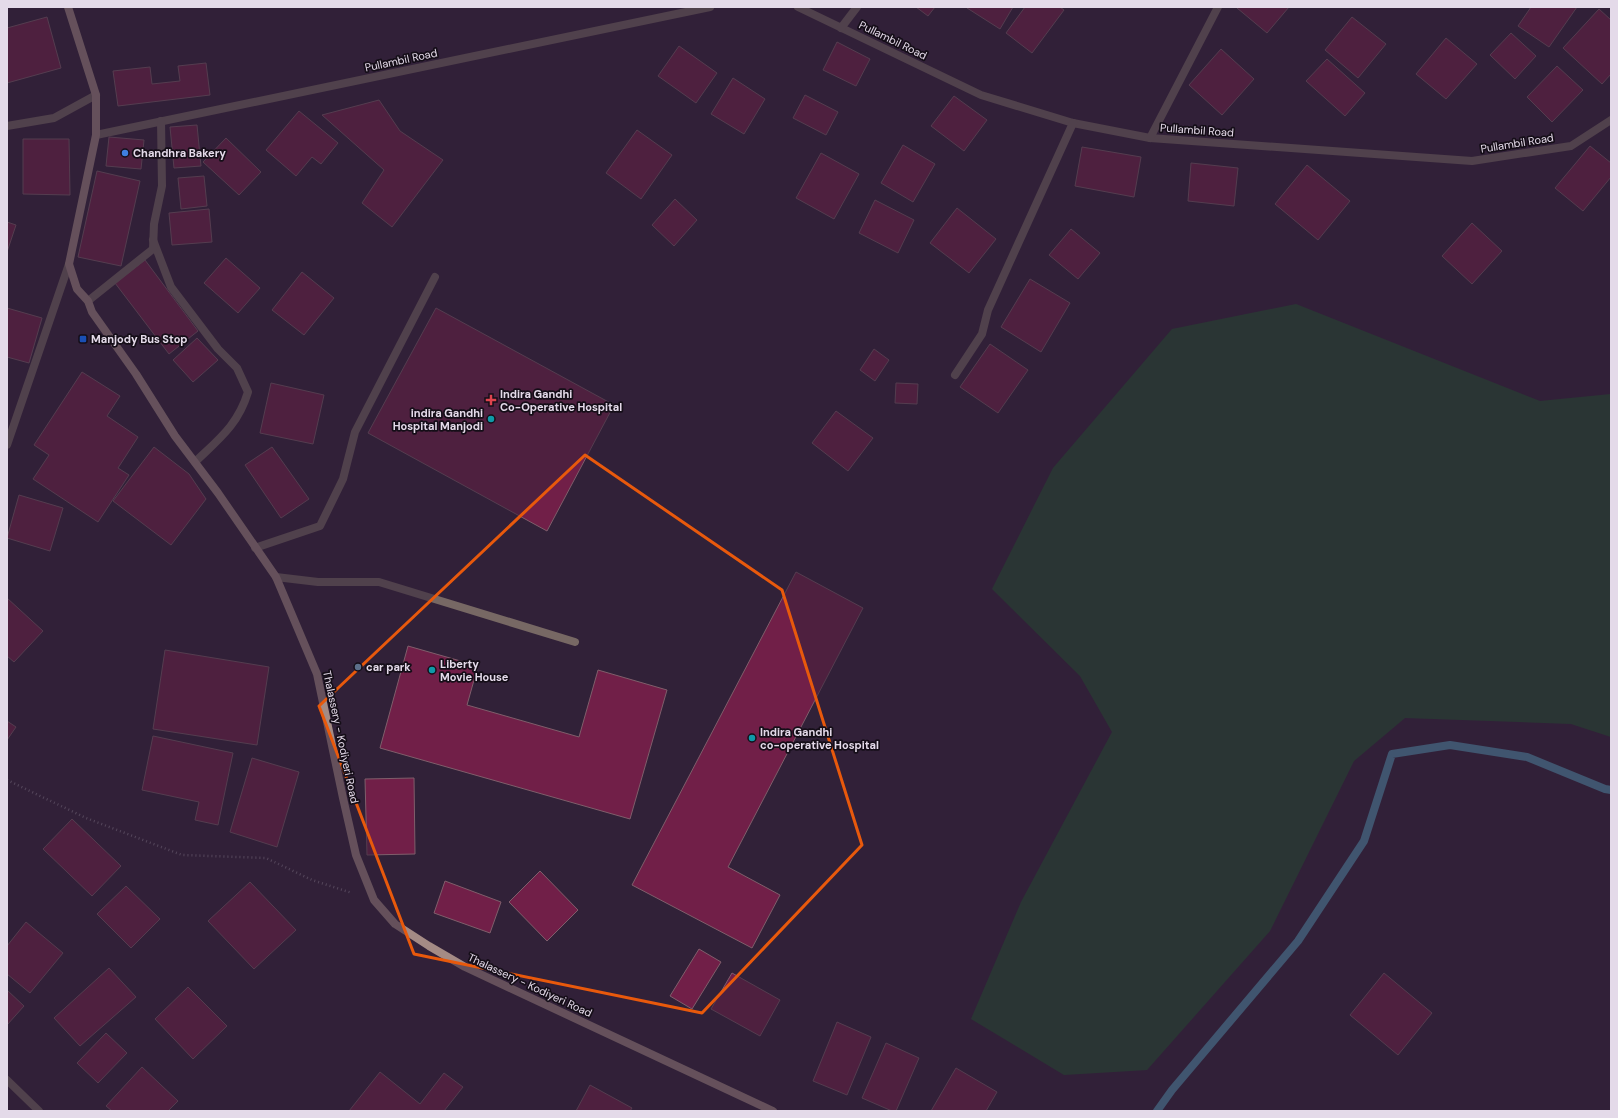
<svg xmlns="http://www.w3.org/2000/svg" width="1618" height="1118" font-family="'DM Sans',sans-serif">
	<style>
		.green { fill: #224f2f }
		.lines { fill: none; stroke-linecap: round; stroke-linejoin: round }
		.stream { stroke: #5394b1; stroke-width: 8 }
		.building { fill: #711f48; stroke: #7f5e6b }
		.path { stroke: #807386; stroke-width: 2.5; stroke-dasharray: 1 3; stroke-linecap: butt }
		.service { stroke: #776864; stroke-width: 8 }
		.minor { stroke: #776864; stroke-width: 8 }
		.tertiary { stroke: #776864; stroke-width: 8 }
		.secondary { stroke: #a48b85; stroke-width: 8 }
		.marked { fill: none; stroke: #e8590c; stroke-width: 3; stroke-linejoin: round }
		.shop-dot { fill: #3f7fe0; stroke: #150e18; stroke-width: 1.5 }
		.transit-dot { fill: #1a4fb4; stroke: #150e18; stroke-width: 1.5 }
		.health-dot { fill: #e0444e; stroke: #150e18; stroke-width: 1.5 }
		.culture-dot { fill: #0f9aa8; stroke: #150e18; stroke-width: 1.5 }
		.service-dot { fill: #5c6f8a; stroke: #150e18; stroke-width: 1.5 }
		.labels { text-anchor: middle; dominant-baseline: central; stroke-width: 3.5; stroke-linejoin: round; paint-order: stroke }
		.street-label { font-size: 11px; fill: #e4dae9; stroke: #150e18 }
		.poi-label { font-size: 11px; font-weight: bold; fill: #e4dae9; stroke: #150e18; text-anchor: start }
	</style>
	<rect width="100%" height="100%" fill="#312138"/>
	<polygon class="green" points="1296,304 1540,401 1611,394 1611,737 1571,724 1405,718 1354,761 1270,931 1147,1070 1064,1075 971,1019 1021,902 1112,732 1080,676 992,589 1053,468 1172,329"/>
	<g class="lines">
		<polyline class="stream" points="1157,1111 1172,1090 1298,941 1364,841 1392,754 1450,745 1527,757 1605,789 1611,790"/>
	</g>
	<g class="building">
		<polygon points="916,7 935,7 928,16"/>
		<polygon points="968,7 1013,7 1000,29 967,8"/>
		<polygon points="1025,7 1060,7 1064,10 1032,53 1006,33"/>
		<polygon points="1238,7 1289,7 1267,33 1237,8"/>
		<polygon points="1531,7 1577,7 1549,47 1518,26"/>
		<polygon points="1599,9 1611,20 1611,74 1602,84 1563,48"/>
		<polygon points="47,17 61,68 7,83 7,28"/>
		<polygon points="1352,17 1386,44 1358,78 1325,50"/>
		<polygon points="1511,33 1536,56 1515,79 1490,55"/>
		<polygon points="1446,38 1477,64 1446,99 1416,74"/>
		<polygon points="837,42 870,59 856,86 823,70"/>
		<polygon points="679,46 717,73 696,103 658,76"/>
		<polygon points="1221,49 1254,79 1222,115 1189,85"/>
		<polygon points="1327,59 1365,93 1345,116 1306,81"/>
		<polygon points="206,63 210,95 118,106 113,71 150,67 152,84 180,81 178,66"/>
		<polygon points="1557,66 1583,90 1552,122 1527,97"/>
		<polygon points="733,78 765,99 744,134 711,114"/>
		<polygon points="805,95 838,112 826,135 793,118"/>
		<polygon points="954,96 987,120 964,151 931,126"/>
		<polygon points="379,100 400,131 443,160 392,227 362,203 384,170 322,115"/>
		<polygon points="299,111 338,143 321,164 312,157 296,176 266,150"/>
		<polygon points="197,125 201,166 174,168 170,127"/>
		<polygon points="637,130 672,155 641,199 606,173"/>
		<polygon points="109,137 144,140 141,169 106,166"/>
		<polygon points="226,138 261,172 239,195 203,162"/>
		<polygon points="23,139 69,139 70,195 23,194"/>
		<polygon points="903,145 935,164 913,202 881,183"/>
		<polygon points="1590,146 1611,163 1611,177 1583,211 1555,188"/>
		<polygon points="1082,147 1141,157 1134,197 1075,186"/>
		<polygon points="821,153 859,174 834,219 796,198"/>
		<polygon points="1191,163 1238,168 1234,206 1188,201"/>
		<polygon points="1307,165 1350,201 1318,240 1275,204"/>
		<polygon points="97,171 140,181 121,266 78,257"/>
		<polygon points="204,176 207,206 181,209 178,178"/>
		<polygon points="675,199 697,220 674,246 652,225"/>
		<polygon points="875,200 914,220 898,253 859,233"/>
		<polygon points="957,208 996,239 969,273 930,243"/>
		<polygon points="209,209 212,242 172,245 169,213"/>
		<polygon points="7,222 16,225 7,252"/>
		<polygon points="1472,223 1502,251 1472,284 1442,256"/>
		<polygon points="1071,229 1100,253 1078,279 1049,255"/>
		<polygon points="226,258 260,288 238,313 204,283"/>
		<polygon points="145,260 198,331 169,354 115,283"/>
		<polygon points="302,272 334,298 304,335 272,310"/>
		<polygon points="1030,279 1070,303 1041,352 1001,327"/>
		<polygon points="7,308 42,318 29,363 7,357"/>
		<polygon points="436,308 614,405 547,531 368,433"/>
		<polygon points="197,338 218,360 193,382 173,360"/>
		<polygon points="990,344 1028,370 998,413 960,387"/>
		<polygon points="874,349 889,360 875,381 860,370"/>
		<polygon points="82,372 120,396 107,416 138,437 118,468 129,475 98,522 33,479 49,455 34,445"/>
		<polygon points="271,383 324,395 313,444 260,433"/>
		<polygon points="896,383 918,384 917,404 895,403"/>
		<polygon points="836,411 873,438 848,471 812,443"/>
		<polygon points="154,447 189,474 206,499 171,545 113,501"/>
		<polygon points="272,447 309,499 281,518 245,465"/>
		<polygon points="19,495 63,508 50,551 7,538"/>
		<polygon points="796,572 863,608 728,867 780,895 752,948 632,885"/>
		<polygon points="7,598 43,631 14,662 7,656"/>
		<polygon points="408,646 478,666 467,705 579,737 598,670 667,690 630,819 380,748"/>
		<polygon points="165,650 269,667 257,745 153,729"/>
		<polygon points="7,721 16,727 7,740"/>
		<polygon points="153,736 233,753 218,825 195,820 199,802 142,790"/>
		<polygon points="252,758 299,772 277,847 230,832"/>
		<polygon points="414,778 415,854 367,855 365,779"/>
		<polygon points="72,819 121,866 92,896 43,849"/>
		<polygon points="540,871 578,910 547,941 509,902"/>
		<polygon points="445,881 501,902 490,933 434,913"/>
		<polygon points="250,882 296,930 254,969 208,921"/>
		<polygon points="126,886 160,919 131,948 97,914"/>
		<polygon points="26,922 63,953 30,993 7,974 7,946"/>
		<polygon points="699,949 721,962 692,1009 670,996"/>
		<polygon points="109,968 136,997 80,1046 54,1018"/>
		<polygon points="732,973 780,1000 760,1036 711,1009"/>
		<polygon points="1384,973 1432,1013 1398,1055 1350,1015"/>
		<polygon points="188,987 227,1026 193,1059 155,1019"/>
		<polygon points="7,990 24,1006 7,1025"/>
		<polygon points="837,1022 871,1037 847,1095 813,1081"/>
		<polygon points="106,1033 127,1053 98,1083 77,1063"/>
		<polygon points="886,1043 919,1058 896,1111 892,1111 862,1098"/>
		<polygon points="142,1067 178,1101 168,1111 112,1111 106,1106"/>
		<polygon points="956,1068 997,1092 986,1111 931,1111"/>
		<polygon points="380,1072 420,1104 444,1073 463,1087 444,1111 349,1111"/>
		<polygon points="590,1085 632,1108 630,1111 576,1111"/>
	</g>
	<g class="lines">
		<polyline class="path" points="7,780 86,818 182,855 266,858 312,880 352,893"/>
		<g class="service">
			<path d="M153,240L171,287L218,349L237,368L248,392C238,425 219,439 195,462"/>
			<polyline points="255,548 320,526 343,479 355,432 435,277"/>
			<polyline points="276,577 318,582 379,582 575,642"/>
		</g>
		<g class="minor">
			<polyline points="798,7 981,95 1073,123 1150,138 1472,161 1571,146 1611,120"/>
			<polyline points="841,28 857,7"/>
			<polyline points="96,135 710,7"/>
			<polyline points="1150,138 1218,7"/>
			<polyline points="88,301 153,249 154,224 162,186 161,121"/>
			<polyline points="955,375 982,334 988,310 1073,123"/>
			<polyline points="7,1080 39,1111"/>
		</g>
		<g class="tertiary">
			<polyline points="7,126 54,118 96,95"/>
			<polyline points="7,445 69,264"/>
		</g>
		<polyline class="secondary" points="68,7 96,95 96,135 69,264 77,289 88,301 92,312 136,374 175,436 218,493 276,577 317,674 343,798 356,855 374,900 395,924 429,946 465,967 773,1111"/>
	</g>
	<path d="M0 0H1618V1118H0ZM585,455L782,590L862,845L702,1013L414,954L319,706Z" fill="#312138" fill-opacity=".55" fill-rule="evenodd"/>
	<path class="marked" d="M585,455L782,590L862,845L702,1013L414,954L319,706Z"/>
	<circle class="shop-dot" cx="125" cy="153" r="4"/>
	<rect class="transit-dot" x="79" y="335" width="8" height="8" rx="2"/>
	<path class="health-dot" d="M489 394h4v4h4v4h-4v4h-4v-4h-4v-4h4z"/>
	<g class="culture-dot">
		<circle cx="491" cy="419" r="4"/>
		<circle cx="432" cy="670" r="4"/>
		<circle cx="752" cy="738" r="4"/>
	</g>
	<circle class="service-dot" cx="358" cy="667" r="4"/>
	<g class="labels">
		<g class="street-label">
			<text transform="translate(893 40) rotate(26)">Pullambil Road</text>
			<text transform="translate(401 60) rotate(-12)">Pullambil Road</text>
			<text transform="translate(1197 130) rotate(4)">Pullambil Road</text>
			<text transform="translate(1517 143) rotate(-9)">Pullambil Road</text>
			<text transform="translate(341 737) rotate(78)">Thalassery - Kodiyeri Road</text>
			<text transform="translate(530 985) rotate(25)">Thalassery - Kodiyeri Road</text>
		</g>
		<g class="poi-label">
			<text x="133" y="153">Chandhra Bakery</text>
			<text x="91" y="339">Manjody Bus Stop</text>
			<text x="500" y="394">Indira Gandhi<tspan x="500" dy="13">Co-Operative Hospital</tspan></text>
			<text x="483" y="413" text-anchor="end">indira Gandhi<tspan x="483" dy="13">Hospital Manjodi</tspan></text>
			<text x="440" y="664">Liberty<tspan x="440" dy="13">Movie House</tspan></text>
			<text x="366" y="667">car park</text>
			<text x="760" y="732">Indira Gandhi<tspan x="760" dy="13">co-operative Hospital</tspan></text>
		</g>
	</g>
	<rect width="1618" height="1118" fill="none" stroke="#e4dae9" stroke-width="16"/>
</svg>
